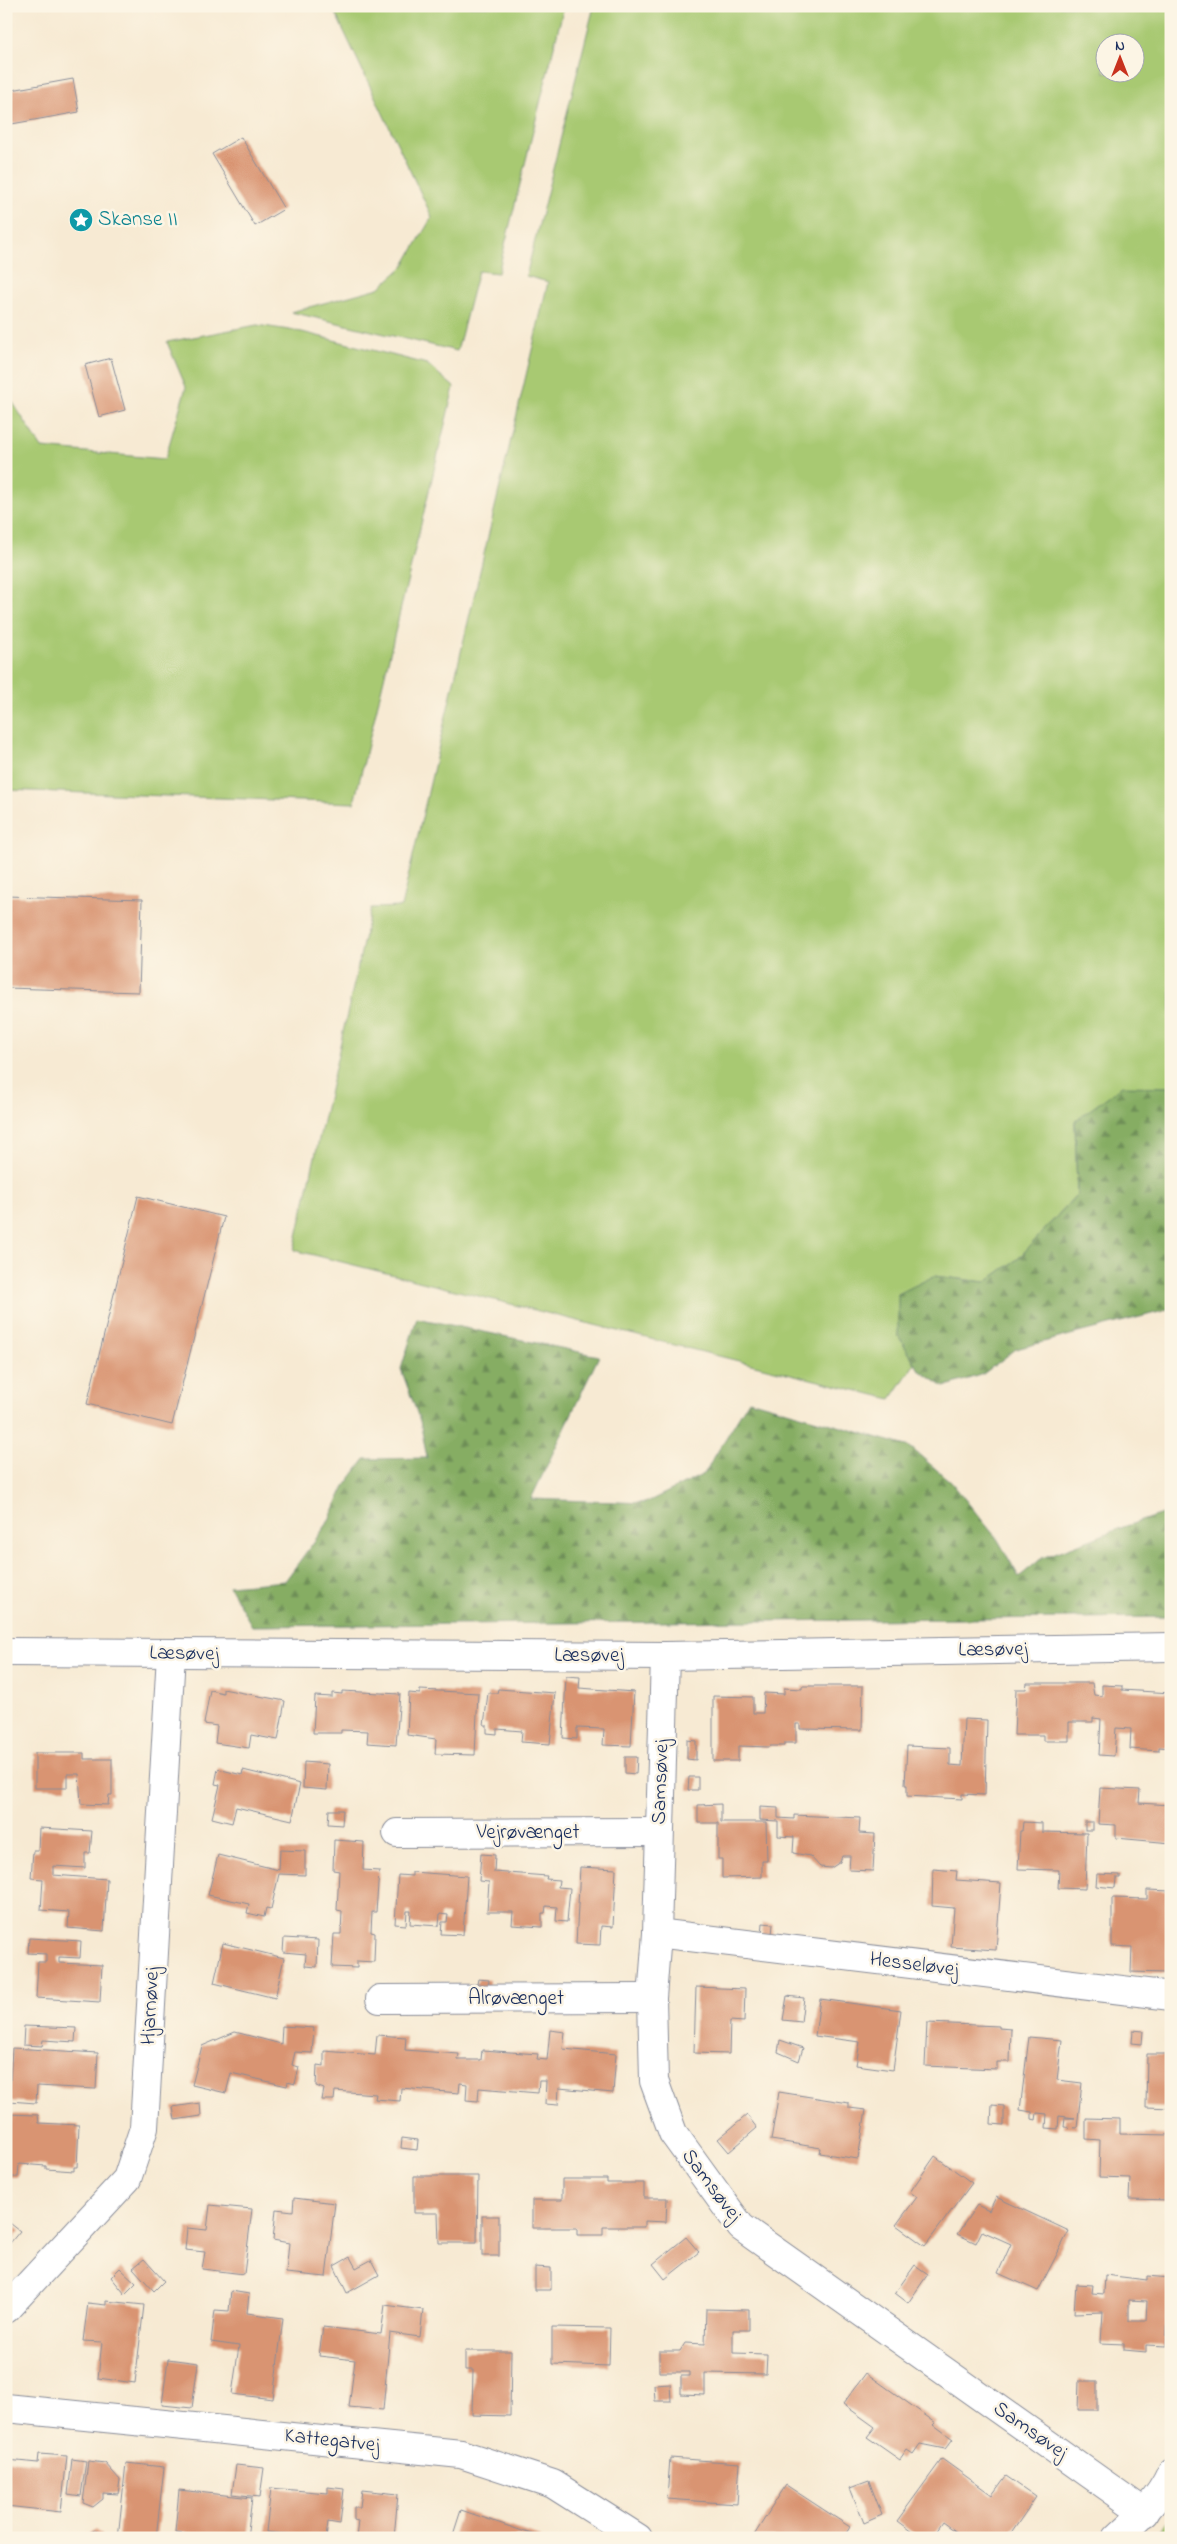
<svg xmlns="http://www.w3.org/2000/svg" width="1177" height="2544" font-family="'Indie Flower',sans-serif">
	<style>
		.green { fill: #a8c972; stroke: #627c68; fill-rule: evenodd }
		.forest { fill: url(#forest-firs); stroke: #506e61 }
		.building { fill: #d99472; fill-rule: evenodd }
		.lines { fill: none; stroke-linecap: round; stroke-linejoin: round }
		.minor-casing { stroke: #898c98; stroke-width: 30 }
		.minor { stroke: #fff; stroke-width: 28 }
		.labels { text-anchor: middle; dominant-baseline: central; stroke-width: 5; stroke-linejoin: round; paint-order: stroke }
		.culture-label { font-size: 21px; fill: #0d838f; stroke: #fcf5e5; text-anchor: start }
		.street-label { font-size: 21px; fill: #1b2f5e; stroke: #fcf5e5 }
	</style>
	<defs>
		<pattern id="forest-firs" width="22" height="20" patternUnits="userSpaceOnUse" patternTransform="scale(1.25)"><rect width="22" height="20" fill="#86ad64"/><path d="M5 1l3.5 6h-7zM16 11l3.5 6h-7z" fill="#6d8d56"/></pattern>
	</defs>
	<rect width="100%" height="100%" fill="#fcf5e5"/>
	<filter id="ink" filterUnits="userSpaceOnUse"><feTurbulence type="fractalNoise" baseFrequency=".02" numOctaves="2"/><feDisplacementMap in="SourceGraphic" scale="10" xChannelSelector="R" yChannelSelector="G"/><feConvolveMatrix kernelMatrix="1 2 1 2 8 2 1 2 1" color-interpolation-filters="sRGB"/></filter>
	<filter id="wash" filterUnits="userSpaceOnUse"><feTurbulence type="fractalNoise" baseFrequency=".0096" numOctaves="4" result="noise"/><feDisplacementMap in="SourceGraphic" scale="20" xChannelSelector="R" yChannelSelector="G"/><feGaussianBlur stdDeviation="1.12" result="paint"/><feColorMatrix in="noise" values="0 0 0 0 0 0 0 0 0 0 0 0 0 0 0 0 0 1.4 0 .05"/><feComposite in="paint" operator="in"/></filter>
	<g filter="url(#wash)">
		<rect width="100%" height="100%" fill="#f7ead3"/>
		<g class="green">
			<polygon points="332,6 564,6 498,273 478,271 457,351 291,312 379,288 403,267 432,217"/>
			<path d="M594,6H1171V1088L1075,1121L1077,1194L1019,1258L985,1282L934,1276L898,1335L915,1363L891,1399L294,1250L371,908L401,907L548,282L526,276ZM1104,42H1134V72H1104Z"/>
			<polygon points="257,325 302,332 427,364 454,387 354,803 6,790 6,392 42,448 165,459 186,387 167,342"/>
			<polygon points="1171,2516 1171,2538 1153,2538"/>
		</g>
		<g class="forest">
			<polygon points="1122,1086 1171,1087 1171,1309 1016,1349 983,1374 944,1387 919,1370 898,1335 898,1294 934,1276 985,1282 1019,1258 1077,1194 1075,1121"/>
			<polygon points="417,1318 599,1356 531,1499 645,1503 704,1474 749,1400 910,1447 951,1482 998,1540 1019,1577 1042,1558 1126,1526 1171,1511 1171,1617 252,1626 229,1586 285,1581 327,1524 345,1486 365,1459 427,1458 420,1421 401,1369"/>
		</g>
		<g id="blocks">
			<g class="building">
				<polygon points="73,79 79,112 6,125 6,91"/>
				<polygon points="241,137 284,209 255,226 212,154"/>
				<polygon points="111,358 125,410 99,417 85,365"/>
				<polygon points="6,896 142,900 139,992 6,988"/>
				<polygon points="138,1196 224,1217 172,1425 87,1404"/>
				<polygon points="566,1676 580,1677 579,1688 634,1692 631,1746 603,1745 604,1729 577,1728 577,1739 563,1738"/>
				<polygon points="1027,1683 1092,1683 1094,1695 1102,1696 1102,1685 1122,1686 1122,1690 1171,1693 1171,1748 1159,1747 1159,1751 1130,1749 1131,1729 1116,1728 1114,1756 1099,1755 1101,1719 1093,1718 1093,1722 1069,1722 1069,1741 1043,1741 1043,1735 1014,1735 1016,1689 1026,1689"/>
				<polygon points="802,1686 863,1686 862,1730 800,1729 800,1724 796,1724 796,1743 784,1743 784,1746 770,1746 770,1747 738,1746 738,1761 713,1761 713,1696 753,1697 753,1713 763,1713 764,1693 784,1694 784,1688 802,1689"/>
				<polygon points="223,1689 285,1701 278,1740 251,1735 249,1748 215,1743 217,1726 204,1724 210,1690 223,1693"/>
				<polygon points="498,1689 555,1693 550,1744 521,1742 522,1731 497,1729 497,1734 487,1733 487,1725 484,1725 488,1693 497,1693"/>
				<polygon points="420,1690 478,1693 475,1755 435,1754 436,1739 407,1735 409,1693 420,1694"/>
				<polygon points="342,1691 400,1694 396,1745 367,1743 368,1731 341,1730 341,1733 313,1733 315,1696 332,1697 332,1693 342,1694"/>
				<polygon points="964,1719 987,1720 985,1795 962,1794 962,1799 907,1796 907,1785 905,1785 907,1746 950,1748 950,1765 962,1766"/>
				<polygon points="687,1740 696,1741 696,1760 687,1759"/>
				<polygon points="35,1753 84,1753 84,1759 112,1759 112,1795 109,1795 108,1805 81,1804 79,1774 67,1774 67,1788 35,1788"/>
				<polygon points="625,1757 637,1757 636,1774 625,1773"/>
				<polygon points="304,1762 328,1764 327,1790 303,1788"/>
				<polygon points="218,1769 242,1775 243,1770 300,1784 292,1820 236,1807 232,1823 212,1818 220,1785 215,1784"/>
				<polygon points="689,1777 698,1777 698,1790 688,1790"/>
				<polygon points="1100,1788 1140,1790 1139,1803 1171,1805 1171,1843 1116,1838 1116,1825 1098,1824"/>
				<polygon points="721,1804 721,1822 766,1822 767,1861 762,1861 762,1877 722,1878 722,1859 718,1859 718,1823 698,1823 698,1805"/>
				<polygon points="760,1807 778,1808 778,1818 794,1819 794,1815 860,1818 859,1833 875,1834 873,1871 849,1870 850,1856 842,1856 840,1862 831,1868 820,1867 810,1856 793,1853 794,1837 778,1836 778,1821 760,1820"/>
				<polygon points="329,1810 343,1810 342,1825 328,1824"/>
				<polygon points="1023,1822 1042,1823 1042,1832 1087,1833 1085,1889 1058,1888 1059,1870 1018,1869 1020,1831 1022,1831"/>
				<rect x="1085" y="1822" width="8" height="8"/>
				<polygon points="39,1828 92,1831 90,1853 85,1853 85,1868 53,1866 53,1875 107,1879 104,1931 68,1928 69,1912 41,1910 43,1879 31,1878 33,1851 38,1851"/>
				<polygon points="334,1840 364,1842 363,1870 379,1871 376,1912 372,1912 371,1932 375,1933 374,1962 357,1961 357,1968 332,1967 334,1934 341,1934 342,1911 337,1910 339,1871 333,1870"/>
				<polygon points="280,1850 305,1851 305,1875 279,1874 271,1909 266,1908 264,1917 247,1913 249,1904 208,1895 218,1855 279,1870"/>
				<polygon points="481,1854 495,1855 494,1872 547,1876 546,1879 559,1880 558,1887 570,1888 567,1922 556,1921 557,1907 546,1906 545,1913 542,1913 542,1927 512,1925 513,1912 487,1912 489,1882 479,1881"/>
				<polygon points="580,1867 616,1869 613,1927 601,1926 600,1945 576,1944"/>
				<polygon points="933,1869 957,1871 956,1880 1001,1883 996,1950 951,1947 954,1908 932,1906"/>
				<polygon points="412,1872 467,1876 463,1935 441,1934 442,1922 447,1922 448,1915 440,1914 439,1926 410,1924 411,1911 407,1911 406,1925 395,1924 398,1875 412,1876"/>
				<polygon points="1097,1874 1120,1875 1120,1878 1116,1878 1115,1888 1096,1886"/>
				<polygon points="1147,1890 1171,1891 1166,1973 1131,1972 1132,1947 1112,1946 1112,1898 1147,1899"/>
				<polygon points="763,1923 773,1924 772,1935 762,1935"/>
				<polygon points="29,1938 81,1941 80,1958 59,1957 59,1963 102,1965 100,2002 36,1998 38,1962 46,1962 46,1954 28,1953"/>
				<polygon points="284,1938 318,1940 317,1967 305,1966 306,1954 283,1952"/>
				<polygon points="223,1943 284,1958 275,1998 214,1983"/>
				<polygon points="478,1979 489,1980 488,1991 476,1989"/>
				<polygon points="696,1987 745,1989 744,2022 730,2021 729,2054 694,2053"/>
				<polygon points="787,1996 804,1998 801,2022 783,2020"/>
				<polygon points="820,1999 901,2010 893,2070 856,2065 860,2042 815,2036"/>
				<polygon points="927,2023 999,2026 999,2028 1011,2029 1010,2062 997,2062 997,2069 925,2066"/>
				<polygon points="24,2026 76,2028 75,2042 43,2040 42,2046 23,2045"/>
				<polygon points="282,2026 314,2028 312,2053 295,2052 292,2065 299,2067 295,2084 288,2082 287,2086 231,2073 226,2093 192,2085 202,2046 235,2032 281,2044"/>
				<polygon points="550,2030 565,2032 563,2049 616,2054 613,2093 559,2088 558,2105 545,2104 546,2081 539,2081 538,2093 479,2088 478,2101 466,2100 467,2084 460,2083 459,2093 401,2088 400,2101 375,2099 376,2094 335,2091 334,2100 322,2100 324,2089 316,2086 317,2065 324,2066 324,2051 375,2055 377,2035 406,2037 405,2050 459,2054 458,2060 481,2060 482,2050 538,2054 537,2059 547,2060"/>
				<polygon points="1133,2030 1143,2031 1142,2044 1132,2043"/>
				<polygon points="1029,2037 1062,2040 1057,2080 1082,2083 1077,2128 1064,2127 1065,2118 1075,2118 1059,2116 1058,2129 1046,2128 1047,2114 1037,2113 1036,2120 1032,2119 1032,2112 1020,2110"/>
				<polygon points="780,2040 803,2048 799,2061 778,2052"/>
				<polygon points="12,2048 98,2053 96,2089 37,2086 36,2103 9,2101"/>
				<polygon points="1147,2054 1171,2054 1171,2108 1146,2107"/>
				<polygon points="779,2092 849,2103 849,2108 866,2110 858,2159 820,2153 821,2148 771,2140"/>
				<polygon points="200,2103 201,2116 175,2120 173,2107"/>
				<polygon points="992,2105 1004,2106 1004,2125 991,2124"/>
				<polygon points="6,2114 38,2115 39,2123 79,2125 77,2167 74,2167 74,2171 46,2169 46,2166 19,2164 18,2177 6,2177"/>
				<polygon points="747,2115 757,2128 729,2152 718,2139"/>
				<polygon points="1086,2118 1120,2119 1120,2134 1171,2135 1171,2200 1129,2199 1130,2178 1099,2177 1100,2140 1086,2139"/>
				<polygon points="402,2138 418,2140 417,2150 401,2148"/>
				<polygon points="935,2156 972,2183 925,2246 896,2225 917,2197 910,2192"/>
				<polygon points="414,2176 478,2176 477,2243 439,2243 438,2213 414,2213"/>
				<polygon points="562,2179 607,2179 607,2183 644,2183 644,2198 667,2198 666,2222 644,2221 644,2227 603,2227 603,2235 577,2235 577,2228 532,2228 532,2200 562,2200"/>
				<polygon points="996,2197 1069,2231 1038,2291 998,2273 1011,2244 982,2231 976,2243 957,2234 977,2205 989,2211"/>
				<polygon points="294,2198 335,2203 326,2277 286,2273 289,2243 273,2240 276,2209 293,2211"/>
				<polygon points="210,2205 252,2209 244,2274 202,2269 205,2252 185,2250 187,2228 207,2230"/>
				<rect x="482" y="2216" width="17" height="40"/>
				<polygon points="6,2220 20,2231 6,2248"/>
				<polygon points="686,2237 699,2252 665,2279 653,2264"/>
				<polygon points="350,2257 356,2268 371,2260 379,2275 347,2293 334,2266"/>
				<polygon points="144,2259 164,2281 154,2291 133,2268"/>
				<polygon points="915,2265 928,2274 908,2303 895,2293"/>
				<polygon points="535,2267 551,2268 551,2290 535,2290"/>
				<polygon points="120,2268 136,2283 125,2294 111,2277"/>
				<path d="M1105,2275L1147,2280V2276L1170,2278L1166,2346L1146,2345V2352L1124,2350V2344L1101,2343L1103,2312L1074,2313L1076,2284L1093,2285L1092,2293L1104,2294ZM1129,2300L1147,2301L1146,2321H1129Z"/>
				<polygon points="231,2291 249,2294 247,2313 283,2318 273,2399 232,2394 239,2346 211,2342 215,2310 229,2311"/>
				<polygon points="106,2301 144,2305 135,2383 98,2378 102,2342 83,2341 88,2303 106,2305"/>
				<polygon points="385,2305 423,2310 420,2337 390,2333 383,2410 349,2407 355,2360 319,2356 323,2327 381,2334"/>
				<polygon points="706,2309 749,2310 749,2330 733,2330 733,2353 767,2354 766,2374 705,2373 705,2395 681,2394 681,2376 689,2376 689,2372 659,2372 659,2351 680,2351 685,2343 705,2344"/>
				<polygon points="552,2327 610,2328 609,2366 552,2364"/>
				<polygon points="465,2351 511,2351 510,2416 472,2415 473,2370 465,2370"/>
				<polygon points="168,2359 198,2363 192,2408 162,2405"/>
				<polygon points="866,2373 936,2423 934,2425 953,2439 945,2449 920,2444 913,2454 907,2450 900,2460 867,2437 875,2427 843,2404"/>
				<polygon points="1079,2381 1097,2381 1097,2410 1078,2410"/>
				<polygon points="670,2384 671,2401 655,2401 654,2385"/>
				<polygon points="39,2454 67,2456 61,2512 6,2506 7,2460 38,2463"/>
				<polygon points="670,2458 740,2463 737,2504 667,2499"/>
				<polygon points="72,2459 86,2461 81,2496 68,2494"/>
				<polygon points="942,2459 992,2495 1006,2476 1036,2497 1008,2538 965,2538 943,2522 932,2538 920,2538 897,2521"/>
				<polygon points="88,2461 105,2463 120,2480 118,2494 103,2493 103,2499 93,2507 83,2503"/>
				<polygon points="126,2463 164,2467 156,2538 118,2538"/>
				<polygon points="236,2465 264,2468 260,2497 232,2494"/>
				<polygon points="869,2481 882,2515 864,2523 850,2488"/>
				<polygon points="786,2485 850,2527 843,2538 753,2537"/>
				<polygon points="328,2487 344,2489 340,2524 328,2522 326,2538 266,2532 271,2488 328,2493"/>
				<polygon points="179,2490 252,2498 247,2538 201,2538 202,2535 175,2532"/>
				<polygon points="362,2490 398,2494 394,2538 356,2538 358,2521 354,2520 354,2507 360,2507"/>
				<polygon points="461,2510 540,2537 540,2538 452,2538"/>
				<polygon points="95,2530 102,2535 102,2538 88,2538 88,2534"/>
			</g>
		</g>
	</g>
	<g filter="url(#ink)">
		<use href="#blocks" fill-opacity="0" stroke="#898c98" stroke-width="1"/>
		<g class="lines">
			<g class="minor-casing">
				<g id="minor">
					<polyline points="6,1652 665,1656 1171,1647"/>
					<polyline points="665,1656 657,1933 652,1998 654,2081 673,2133 741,2227 1145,2513"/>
					<polyline points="397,1833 659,1832"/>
					<polyline points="657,1933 1171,1996"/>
					<polyline points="380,1999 652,1998"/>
					<polyline points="6,2309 127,2179 144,2128 171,1654"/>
					<polyline points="6,2408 461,2454 553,2484 638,2538"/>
					<path d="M1117,2538C1139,2518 1159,2500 1171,2473"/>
				</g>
			</g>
			<use href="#minor" class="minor"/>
		</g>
	</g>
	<defs>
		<g id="sight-disc" transform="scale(1.25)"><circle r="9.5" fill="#0f9aa8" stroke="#fcf5e5"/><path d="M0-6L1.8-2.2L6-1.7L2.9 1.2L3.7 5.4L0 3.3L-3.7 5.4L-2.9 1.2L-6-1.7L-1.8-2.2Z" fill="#fff"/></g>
	</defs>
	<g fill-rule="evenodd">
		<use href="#sight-disc" x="81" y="220"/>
	</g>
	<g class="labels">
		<g class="culture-label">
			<text x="98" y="220">Skanse II</text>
		</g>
		<g class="street-label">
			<text transform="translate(993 1650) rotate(-1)">Læsøvej</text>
			<text transform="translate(184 1654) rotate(1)">Læsøvej</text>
			<text x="589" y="1656">Læsøvej</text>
			<text transform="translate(661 1782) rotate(-88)">Samsøvej</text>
			<text x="528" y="1833">Vejrøvænget</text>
			<text transform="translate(914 1965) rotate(7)">Hesseløvej</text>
			<text x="516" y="1999">Alrøvænget</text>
			<text transform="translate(151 2006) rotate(-87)">Hjarnøvej</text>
			<text transform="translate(711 2186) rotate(53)">Samsøvej</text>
			<text transform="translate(1030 2431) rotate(35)">Samsøvej</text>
			<text transform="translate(332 2441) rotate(6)">Kattegatvej</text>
		</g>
	</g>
	<rect width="1177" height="2544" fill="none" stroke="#fcf5e5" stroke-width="25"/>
	<g transform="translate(1120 58)"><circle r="24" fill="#fcf5e5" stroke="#a2a6af"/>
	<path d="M0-4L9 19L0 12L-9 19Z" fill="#c8321e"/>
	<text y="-8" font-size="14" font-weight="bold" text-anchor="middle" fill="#1b2f5e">N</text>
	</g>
</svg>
